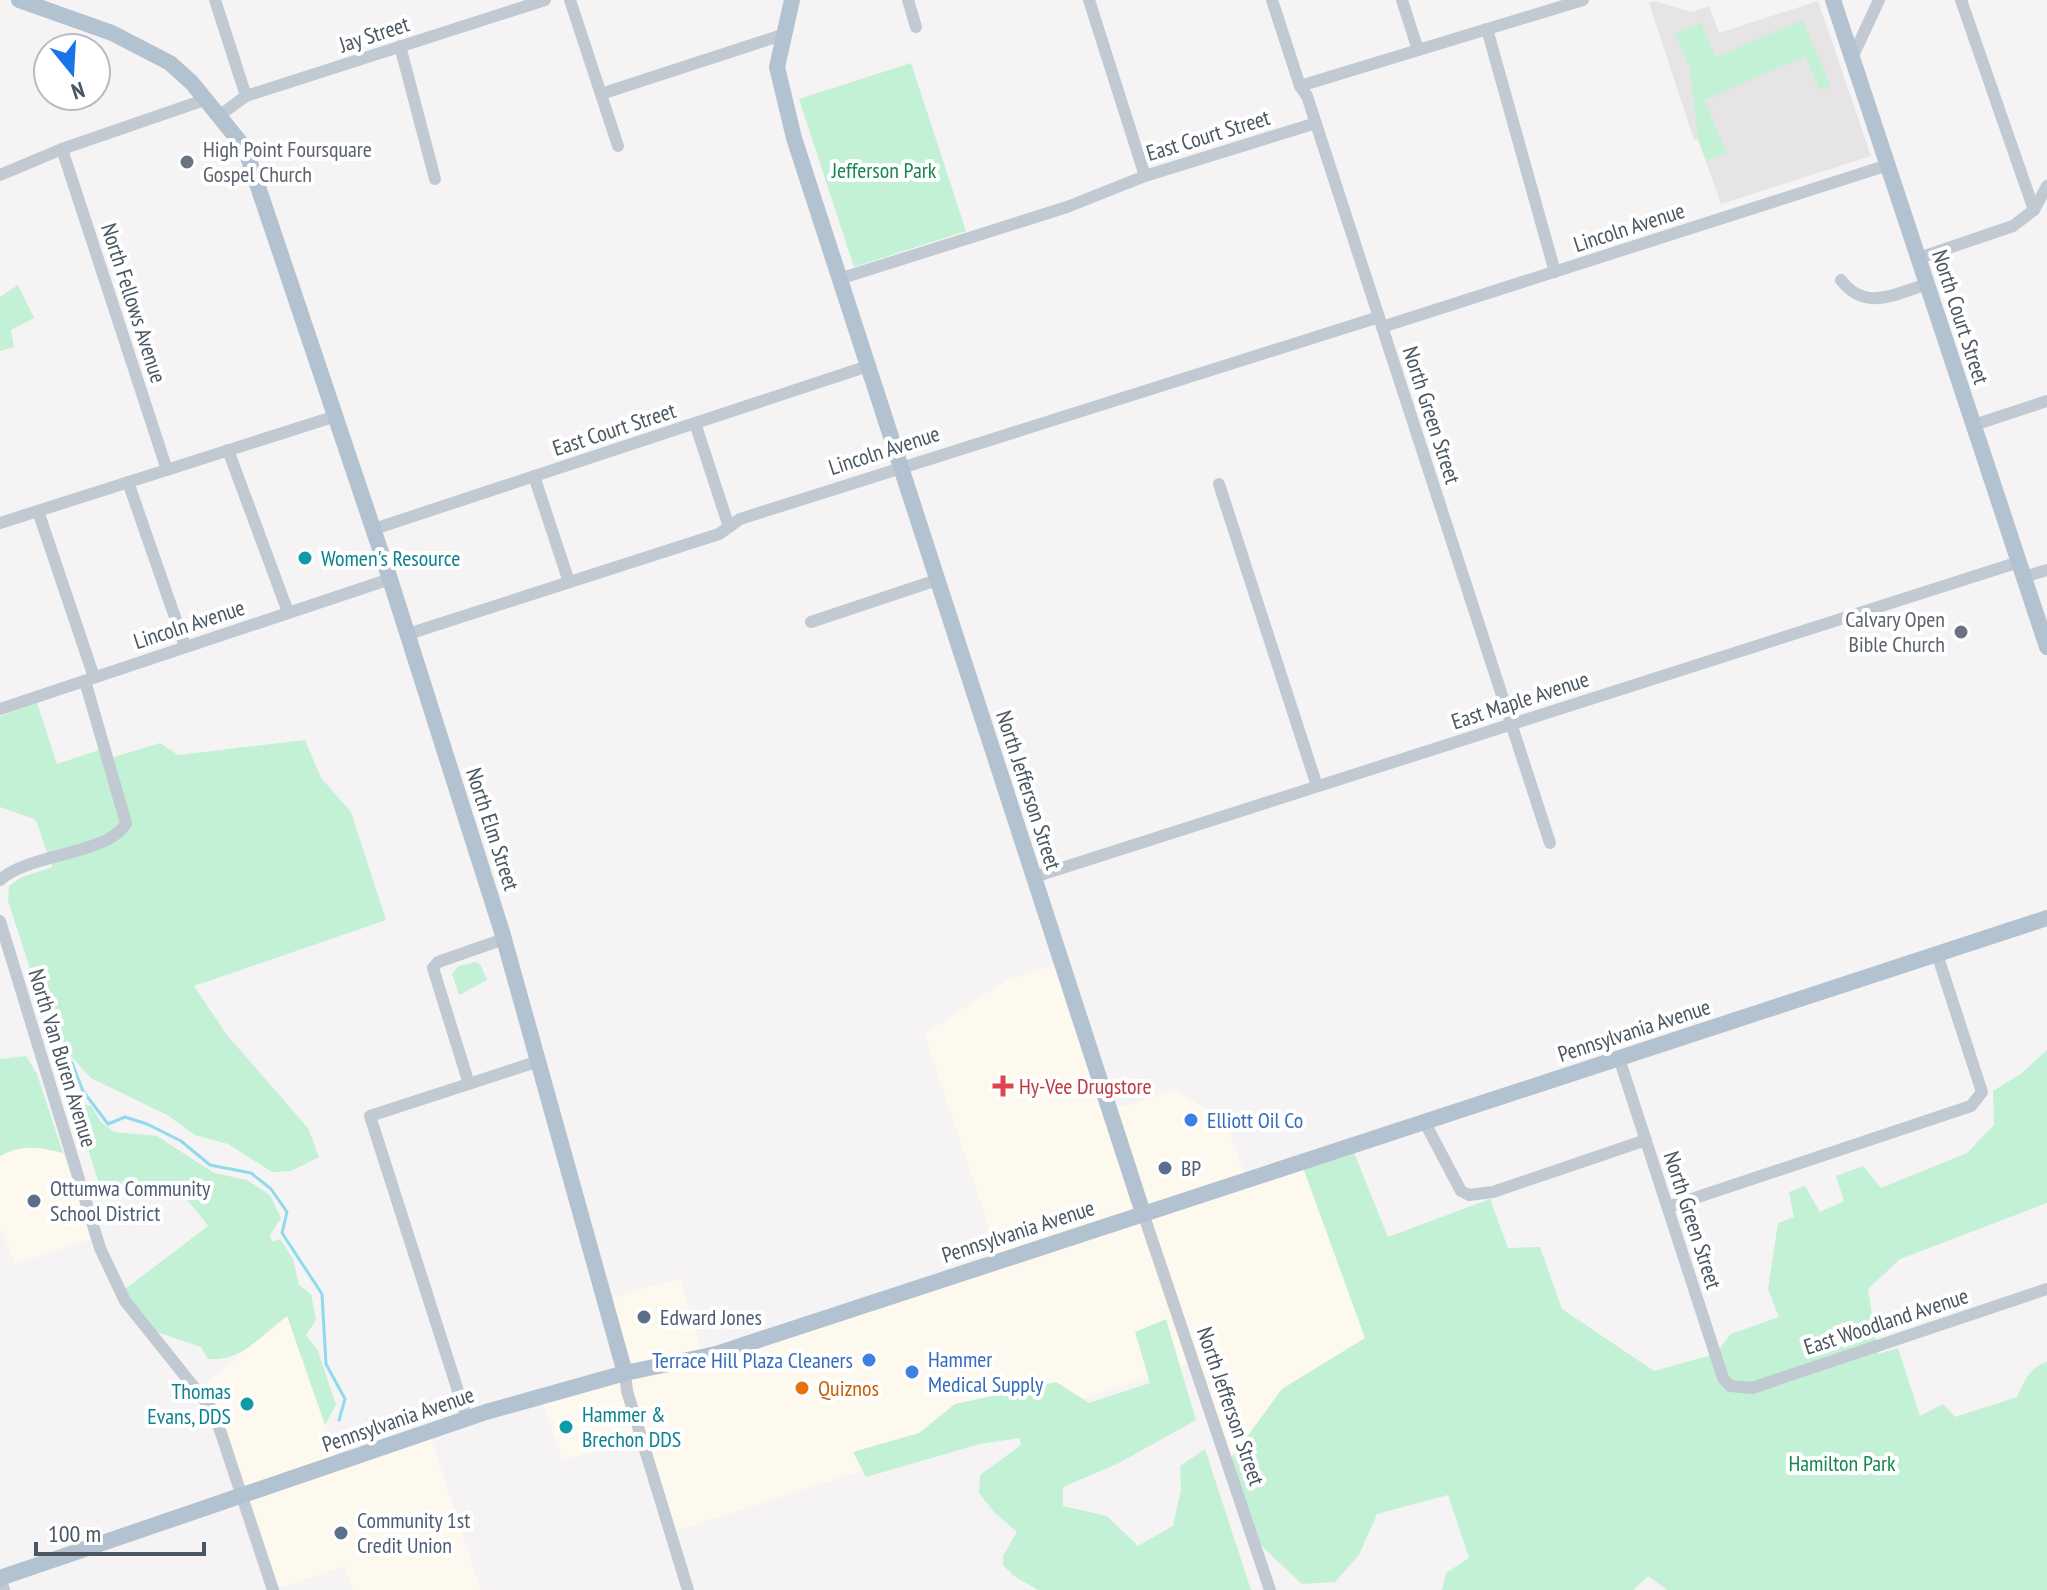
<svg xmlns="http://www.w3.org/2000/svg" width="2047" height="1590" font-family="'PT Sans Narrow',sans-serif">
	<style>
		.commercial { fill: #fdf9ef }
		.education { fill: #e6e4e5 }
		.green { fill: #c3f1d5 }
		.lines { fill: none; stroke-linecap: round; stroke-linejoin: round }
		.stream { stroke: #90daee; stroke-width: 3 }
		.minor { stroke: #c1cad2; stroke-width: 12 }
		.major { stroke: #b3c2d1; stroke-width: 16 }
		.worship-dot { fill: #6b7280; stroke: #fff; stroke-width: 3 }
		.culture-dot { fill: #0f9aa8; stroke: #fff; stroke-width: 3 }
		.health-dot { fill: #e0444e; stroke: #fff; stroke-width: 3 }
		.shop-dot { fill: #3f7fe0; stroke: #fff; stroke-width: 3 }
		.service-dot { fill: #5c6f8a; stroke: #fff; stroke-width: 3 }
		.food-dot { fill: #e8710a; stroke: #fff; stroke-width: 3 }
		.labels { text-anchor: middle; dominant-baseline: central; stroke-width: 8; stroke-linejoin: round; paint-order: stroke }
		.street-label { font-size: 22px; fill: #4a5661; stroke: #fff }
		.worship-label { font-size: 22px; fill: #5b616d; stroke: #fff; text-anchor: start }
		.park-label { font-size: 22px; fill: #17864f; stroke: #fff }
		.culture-label { font-size: 22px; fill: #0d838f; stroke: #fff; text-anchor: start }
		.health-label { font-size: 22px; fill: #be3a42; stroke: #fff; text-anchor: start }
		.shop-label { font-size: 22px; fill: #366cbe; stroke: #fff; text-anchor: start }
		.service-label { font-size: 22px; fill: #4e5e75; stroke: #fff; text-anchor: start }
		.food-label { font-size: 22px; fill: #c56008; stroke: #fff; text-anchor: start }
	</style>
	<rect width="100%" height="100%" fill="#f5f3f3"/>
	<g class="commercial">
		<polygon points="1061,962 1109,1111 1173,1090 1225,1118 1246,1179 1301,1162 1365,1338 1282,1389 1227,1464 1193,1363 671,1533 642,1439 562,1460 541,1396 624,1373 605,1300 680,1278 704,1356 1000,1260 924,1034 1005,981"/>
		<polygon points="38,1147 63,1153 89,1232 97,1237 16,1264 0,1229 0,1156 13,1148"/>
		<polygon points="287,1315 339,1462 429,1432 481,1590 353,1590 345,1566 273,1590 199,1389"/>
	</g>
	<polygon class="education" points="1655,1 1691,12 1709,6 1719,33 1818,1 1871,156 1721,204 1698,139 1694,140 1649,3"/>
	<g class="green">
		<polygon points="1802,20 1831,86 1820,90 1805,56 1704,100 1727,154 1706,160 1698,139 1690,68 1675,34 1701,23 1716,57"/>
		<polygon points="911,63 966,231 854,267 799,99"/>
		<polygon points="18,285 34,318 11,330 14,347 0,351 0,297"/>
		<polygon points="37,703 57,764 99,750 104,760 160,743 178,755 305,740 321,778 351,812 386,920 194,986 227,1035 308,1128 319,1157 291,1171 272,1172 228,1144 195,1135 167,1115 91,1078 52,1036 8,901 9,886 22,877 52,867 36,820 0,807 0,716"/>
		<polygon points="475,962 480,964 487,980 459,995 452,974 459,966"/>
		<path d="M2047,1050V1203L1900,1259L1868,1289L1878,1354L1898,1348L1920,1416L1943,1404L1955,1417L2017,1397C2024,1381 2030,1367 2047,1362V1590H1667L1648,1576L1633,1590H1442L1446,1573L1469,1558L1448,1495L1377,1514L1359,1555L1335,1582L1302,1584L1253,1538L1227,1464L1282,1389L1365,1338L1301,1162L1351,1145L1388,1237L1490,1199L1508,1248L1540,1247L1562,1309L1654,1371L1715,1354L1731,1334L1779,1317L1768,1289L1778,1223L1794,1217L1789,1192L1805,1186L1820,1212L1844,1201L1836,1176L1863,1166L1881,1188L1967,1153L1994,1125L1993,1091L2022,1073Z"/>
		<path d="M26,1056L37,1074L63,1153C40,1147 21,1144 0,1156V1059Z"/>
		<path d="M73,1102L91,1106L101,1122L114,1132L157,1136L214,1173L247,1180L270,1195L281,1218L270,1235L272,1242L280,1239L293,1259L299,1285L311,1294L316,1320L306,1335L318,1351L336,1405L325,1425L287,1316C260,1336 243,1361 208,1359L201,1347L148,1329L121,1292L208,1226C174,1179 158,1174 101,1190Z"/>
		<polygon points="1166,1319 1196,1420 1119,1463 1063,1487 1063,1506 1107,1516 1138,1546 1173,1526 1181,1490 1180,1466 1205,1449 1251,1590 1038,1590 1014,1576 1003,1565 1003,1556 1017,1532 995,1513 979,1493 980,1475 1021,1445 1019,1438 980,1444 866,1477 853,1452 919,1433 955,1404 1056,1382 1089,1403 1150,1383 1135,1332"/>
	</g>
	<g class="lines">
		<polyline class="stream" points="48,1039 60,1056 72,1063 83,1091 108,1124 125,1117 147,1124 181,1141 210,1165 251,1173 271,1189 287,1212 282,1233 322,1294 326,1364 345,1399 339,1420"/>
		<g class="minor">
			<polyline points="215,0 246,96"/>
			<polyline points="570,0 618,146"/>
			<polyline points="908,0 916,27"/>
			<polyline points="1089,0 1145,176"/>
			<polyline points="1272,0 1300,86 1307,96 1550,843"/>
			<polyline points="1402,0 1418,50"/>
			<polyline points="1961,0 2034,210"/>
			<polyline points="1487,29 1555,272"/>
			<polyline points="400,46 435,179"/>
			<polyline points="1852,58 1879,0"/>
			<polyline points="1300,86 1583,0"/>
			<polyline points="601,94 782,35"/>
			<polyline points="220,115 246,96 545,0"/>
			<polyline points="62,149 167,470"/>
			<polyline points="0,175 62,149 207,99"/>
			<polyline points="1919,258 2013,226 2034,210 2047,186"/>
			<polyline points="839,279 1067,207 1145,176 1316,123"/>
			<path d="M1841,280C1865,312 1895,294 1927,284"/>
			<polyline points="1382,327 1888,165"/>
			<polyline points="695,423 729,527"/>
			<polyline points="1974,425 2047,401"/>
			<polyline points="228,450 288,612"/>
			<polyline points="534,476 569,582"/>
			<polyline points="128,482 185,646"/>
			<polyline points="1219,484 1317,786"/>
			<polyline points="38,511 94,677"/>
			<polyline points="0,523 336,416"/>
			<polyline points="374,529 868,366"/>
			<polyline points="2024,577 2047,570"/>
			<polyline points="811,622 937,580"/>
			<polyline points="408,634 719,534 740,519 1379,317"/>
			<polyline points="0,709 390,579"/>
			<polyline points="1034,877 2019,562"/>
			<path d="M0,880C29,853 109,855 126,823L85,681"/>
			<polyline points="0,921 100,1248 125,1301 214,1412 273,1590"/>
			<polyline points="1619,1058 1723,1378 1730,1386 1752,1388 2047,1289"/>
			<polyline points="469,1084 433,968 438,962 504,939"/>
			<polyline points="1424,1121 1461,1191 1469,1195 1493,1192 1646,1140"/>
			<polyline points="1668,1207 1971,1106 1982,1092 1937,954"/>
			<polyline points="1143,1213 1270,1590"/>
			<polyline points="625,1373 627,1391 688,1590"/>
			<polyline points="467,1419 370,1116 539,1061"/>
			<polyline points="0,1578 4,1590"/>
		</g>
		<g class="major">
			<polyline points="19,0 112,33 170,63 192,83 245,148 389,576 502,932 625,1373"/>
			<polyline points="792,0 777,67 794,138 1143,1213"/>
			<polyline points="1833,0 2047,647"/>
			<polyline points="0,1578 486,1412 625,1373 716,1354 2047,918"/>
		</g>
	</g>
	<g class="worship-dot">
		<circle cx="187" cy="162" r="8"/>
		<circle cx="1961" cy="632" r="8"/>
	</g>
	<g class="culture-dot">
		<circle cx="305" cy="558" r="8"/>
		<circle cx="247" cy="1404" r="8"/>
		<circle cx="566" cy="1427" r="8"/>
	</g>
	<path class="health-dot" d="M999 1074h8v8h8v8h-8v8h-8v-8h-8v-8h8z"/>
	<g class="shop-dot">
		<circle cx="1191" cy="1120" r="8"/>
		<circle cx="869" cy="1360" r="8"/>
		<circle cx="912" cy="1372" r="8"/>
	</g>
	<g class="service-dot">
		<circle cx="1165" cy="1168" r="8"/>
		<circle cx="34" cy="1201" r="8"/>
		<circle cx="644" cy="1317" r="8"/>
		<circle cx="341" cy="1533" r="8"/>
	</g>
	<circle class="food-dot" cx="802" cy="1388" r="8"/>
	<g class="labels">
		<g class="street-label">
			<text transform="translate(374 34) rotate(-18)">Jay Street</text>
			<text transform="translate(1208 135) rotate(-17)">East Court Street</text>
			<text transform="translate(1629 227) rotate(-18)">Lincoln Avenue</text>
			<text transform="translate(134 303) rotate(72)">North Fellows Avenue</text>
			<text transform="translate(1961 317) rotate(72)">North Court Street</text>
			<text transform="translate(1432 415) rotate(72)">North Green Street</text>
			<text transform="translate(614 429) rotate(-18)">East Court Street</text>
			<text transform="translate(884 450) rotate(-18)">Lincoln Avenue</text>
			<text transform="translate(189 624) rotate(-18)">Lincoln Avenue</text>
			<text transform="translate(1520 700) rotate(-18)">East Maple Avenue</text>
			<text transform="translate(1029 790) rotate(72)">North Jefferson Street</text>
			<text transform="translate(493 829) rotate(72)">North Elm Street</text>
			<text transform="translate(1634 1030) rotate(-18)">Pennsylvania Avenue</text>
			<text transform="translate(63 1058) rotate(73)">North Van Buren Avenue</text>
			<text transform="translate(1693 1220) rotate(72)">North Green Street</text>
			<text transform="translate(1018 1231) rotate(-18)">Pennsylvania Avenue</text>
			<text transform="translate(1886 1321) rotate(-18)">East Woodland Avenue</text>
			<text transform="translate(1231 1406) rotate(71)">North Jefferson Street</text>
			<text transform="translate(398 1419) rotate(-19)">Pennsylvania Avenue</text>
		</g>
		<g class="worship-label">
			<text x="203" y="149">High Point Foursquare<tspan x="203" dy="25">Gospel Church</tspan></text>
			<text x="1945" y="619" text-anchor="end">Calvary Open<tspan x="1945" dy="25">Bible Church</tspan></text>
		</g>
		<g class="park-label">
			<text x="884" y="170">Jefferson Park</text>
			<text x="1842" y="1463">Hamilton Park</text>
		</g>
		<g class="culture-label">
			<text x="321" y="558">Women's Resource</text>
			<text x="231" y="1391" text-anchor="end">Thomas<tspan x="231" dy="25">Evans, DDS</tspan></text>
			<text x="582" y="1414">Hammer &amp;<tspan x="582" dy="25">Brechon DDS</tspan></text>
		</g>
		<g class="health-label">
			<text x="1019" y="1086">Hy-Vee Drugstore</text>
		</g>
		<g class="shop-label">
			<text x="1207" y="1120">Elliott Oil Co</text>
			<text x="928" y="1359">Hammer<tspan x="928" dy="25">Medical Supply</tspan></text>
			<text x="853" y="1360" text-anchor="end">Terrace Hill Plaza Cleaners</text>
		</g>
		<g class="service-label">
			<text x="1181" y="1168">BP</text>
			<text x="50" y="1188">Ottumwa Community<tspan x="50" dy="25">School District</tspan></text>
			<text x="660" y="1317">Edward Jones</text>
			<text x="357" y="1520">Community 1st<tspan x="357" dy="25">Credit Union</tspan></text>
		</g>
		<g class="food-label">
			<text x="818" y="1388">Quiznos</text>
		</g>
	</g>
	<g transform="translate(72 72) rotate(162)"><circle r="38" fill="#ffffff" stroke="#b7bbc0" stroke-width="2"/>
	<path d="M0-6L14 30L0 20L-14 30Z" fill="#1a73e8"/>
	<text y="-12" font-size="22" font-weight="bold" text-anchor="middle" fill="#4a5661">N</text>
	</g>
	<path d="M36 1542v12h168v-12" fill="none" stroke="#4a5661" stroke-width="4"/>
	<text x="48" y="1542" font-size="24" fill="#4a5661" stroke="#ffffff" stroke-width="6" paint-order="stroke">100 m</text>
</svg>
